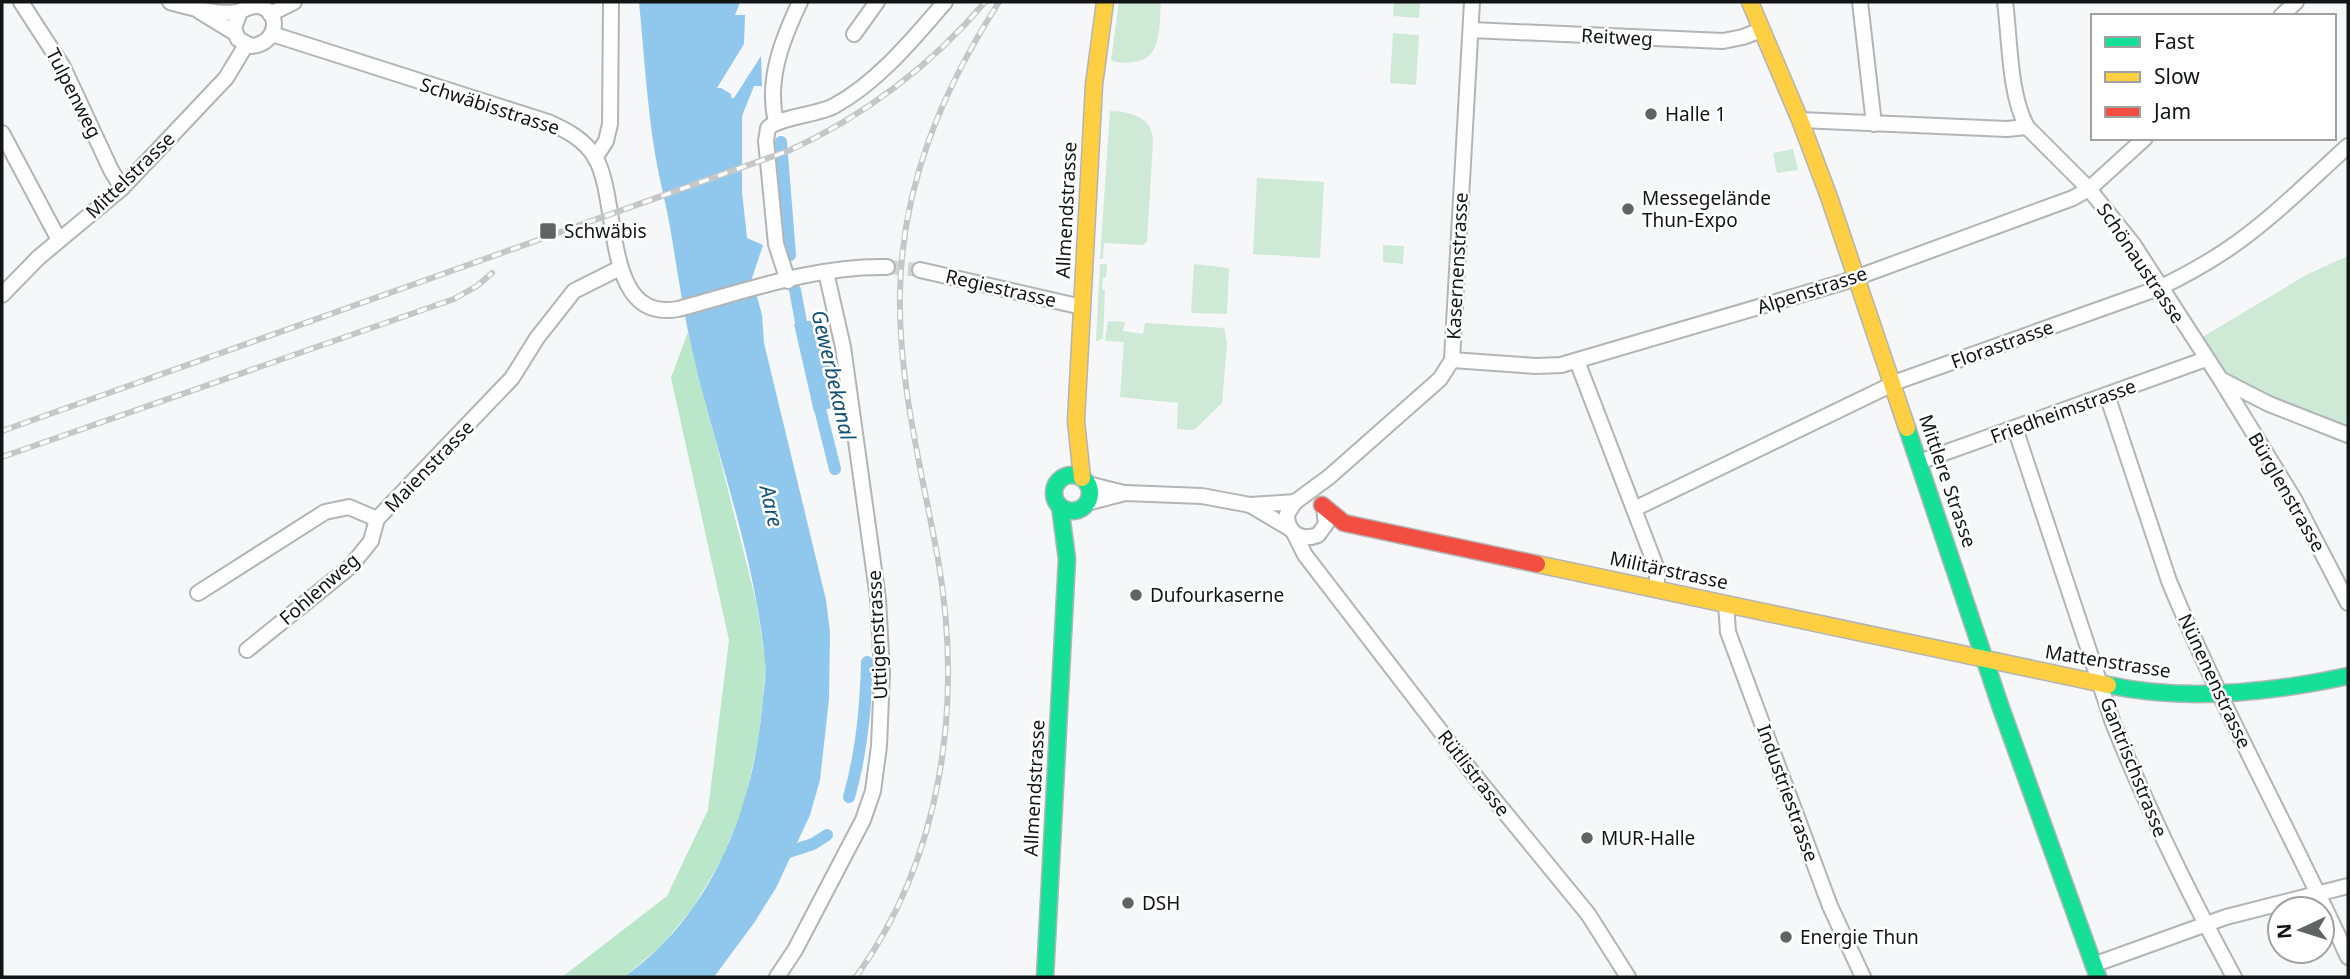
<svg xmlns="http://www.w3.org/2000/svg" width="2350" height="979" font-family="'Noto Sans',sans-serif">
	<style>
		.green { fill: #ceead7 }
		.forest { fill: #bae6c9 }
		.water { fill: #90c7ed }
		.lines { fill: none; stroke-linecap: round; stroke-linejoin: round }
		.canal { stroke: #90c7ed; stroke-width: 12 }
		.street-tunnel { stroke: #d3d5d7; stroke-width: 14; stroke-dasharray: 14 7; stroke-linecap: butt }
		.street-casing { stroke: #b3b4b6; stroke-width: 18 }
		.fast-casing { stroke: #b3b4b6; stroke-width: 19 }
		.slow-casing { stroke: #b3b4b6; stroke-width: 19 }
		.jam-casing { stroke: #b3b4b6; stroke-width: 19 }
		.street { stroke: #fefefe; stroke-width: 14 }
		.fast { stroke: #16e098; stroke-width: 16 }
		.slow { stroke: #ffcf43; stroke-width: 16 }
		.jam { stroke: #f24e42; stroke-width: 16 }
		.rail-casing { stroke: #c5c6c6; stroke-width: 6 }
		.rail { stroke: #fff; stroke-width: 3.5; stroke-dasharray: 10; stroke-linecap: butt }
		.poi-dot { fill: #626365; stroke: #fff; stroke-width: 2.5 }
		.labels { text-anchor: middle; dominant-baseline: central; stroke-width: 5; stroke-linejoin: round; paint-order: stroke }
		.street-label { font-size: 19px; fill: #131416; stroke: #fff }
		.poi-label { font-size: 19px; fill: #131416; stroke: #fff; text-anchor: start }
		.water-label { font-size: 21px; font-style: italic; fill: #165275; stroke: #fff }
	</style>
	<rect width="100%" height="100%" fill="#f5f7f9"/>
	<g class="green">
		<path d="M1119,2H1161C1159,24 1163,60 1133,62C1125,63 1117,63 1111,60Z"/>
		<polygon points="1394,2 1420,2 1419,18 1393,16"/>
		<polygon points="1393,33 1419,35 1416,85 1390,83"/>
		<path d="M1110,111C1131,112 1153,116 1153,142L1147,242L1142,245L1104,243L1103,259H1100Z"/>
		<polygon points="1793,149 1798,170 1777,173 1773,153"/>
		<polygon points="1257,178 1324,182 1320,258 1253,254"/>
		<polygon points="1383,245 1404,246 1403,264 1383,262"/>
		<polygon points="2348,256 2348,435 2221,380 2199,339 2308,274"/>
		<polygon points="1100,264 1107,264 1106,277 1103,278 1102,289 1105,290 1103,338 1098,341 1096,341"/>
		<polygon points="1194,264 1229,268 1227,314 1191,313"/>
		<polygon points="1108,321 1125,322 1123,331 1143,334 1145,323 1224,328 1227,343 1222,403 1194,430 1177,429 1178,403 1120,397 1124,342 1105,341"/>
	</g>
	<polygon class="forest" points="688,332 756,601 766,664 759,737 744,806 722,859 692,909 662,945 624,977 562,977 667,896 708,810 729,640 671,378"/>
	<g class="water">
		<path d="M639,2H740L735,15H745L744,44L717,88H721L731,94V98H734L761,56L762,86H754L742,116V192L747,238L763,245L752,278L762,315L764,343L826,600L830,632L829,699L820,780L810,815L776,888L754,923L714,977H624C710,917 753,810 762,708C763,693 767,676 765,661C754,548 711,441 688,331C681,297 676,262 670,227C666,203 659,179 655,154C647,104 644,53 639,2Z"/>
		<polygon points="821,318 841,406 814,412 794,324"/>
	</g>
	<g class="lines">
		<g class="canal">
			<polyline points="781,142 790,255"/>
			<polyline points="795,290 804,338"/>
			<polyline points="817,397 835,469"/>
			<path d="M849,797C862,752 866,708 867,662"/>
			<polyline points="779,855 813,844 827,835"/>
		</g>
		<polyline class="street-tunnel" points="887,267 920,270"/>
		<g class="street-casing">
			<g id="street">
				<polyline points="21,2 63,67 111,170 122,188"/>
				<path d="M170,2C187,7 219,15 237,12C244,11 249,5 258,6C283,11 277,45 251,46L238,39L234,28L240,12"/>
				<polyline points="1860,2 1874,124"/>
				<path d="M2005,2C2010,39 2009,95 2027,127L2089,189L2133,244L2221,380L2294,499L2348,603"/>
				<polyline points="199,11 235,33"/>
				<polyline points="270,14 294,2"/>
				<polyline points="2281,16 2296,2"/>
				<polyline points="1471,30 1723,41 1743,37 1761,30"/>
				<path d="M272,34L548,122C566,130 584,139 595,157C621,200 601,323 678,309C746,291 817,265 887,267"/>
				<polyline points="854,34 877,2"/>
				<polyline points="1800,120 2007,129 2027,127"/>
				<path d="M776,122C766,80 782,40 800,2"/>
				<polyline points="2,133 59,240"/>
				<polyline points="595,158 606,141 610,124 611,2"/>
				<polyline points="920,270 1082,307"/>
				<path d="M788,281L776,244L766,141L768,128C779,117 817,115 834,106C878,82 913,39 945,2"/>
				<polyline points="2,295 38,258 122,188 226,78 246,45"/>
				<polyline points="1452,360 1536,366 1561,365 1847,281 2073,198 2089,189 2145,138"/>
				<polyline points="1577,361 1655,564 1657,573 1657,590"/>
				<polyline points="2222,380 2269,404 2348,435"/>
				<path d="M2107,395L2169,581C2222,709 2290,831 2348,957"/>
				<path d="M2015,428L2113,723C2148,810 2189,894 2234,977"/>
				<polyline points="1919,462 2206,359"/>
				<polyline points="1088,484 1124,493"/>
				<polyline points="1087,503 1125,493 1202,496 1250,505 1295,502"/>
				<polyline points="1250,505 1289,528"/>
				<path d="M1324,508L1326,524L1318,535C1300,542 1287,532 1287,514L1295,502L1329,477L1440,379L1452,360L1472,2"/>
				<path d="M1634,509L1899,381L2159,288C2182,277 2204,265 2225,251C2270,221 2308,182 2348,146"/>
				<polyline points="1294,533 1305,555 1475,776 1588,914 1628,977"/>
				<polyline points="198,593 325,512 349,507 377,519 512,378 537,338 574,291 620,268"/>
				<polyline points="1726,604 1728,632 1830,906 1863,977"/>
				<polyline points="247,650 351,566 371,541 377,519"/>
				<polyline points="2093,965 2226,917 2348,886"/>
				<polyline points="777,977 795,950 863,820 873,791 879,746 882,673 878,599 843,347 826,272"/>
			</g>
		</g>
		<g class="fast-casing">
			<g id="fast">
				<polyline points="1907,428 2001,708 2098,977"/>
				<circle cx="1072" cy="493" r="18"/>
				<path d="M2108,685C2187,702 2270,693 2348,676"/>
				<polyline points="1045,977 1067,559 1060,506"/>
			</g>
		</g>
		<g class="slow-casing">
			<g id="slow">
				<polyline points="1750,2 1800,120 1829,197 1907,428"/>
				<polyline points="1082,478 1076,421 1094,85 1105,2"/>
				<polyline points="1537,564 2108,685"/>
			</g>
		</g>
		<g class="jam-casing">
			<polyline id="jam" points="1322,505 1344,523 1537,564"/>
		</g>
		<use href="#street" class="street"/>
		<use href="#fast" class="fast"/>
		<use href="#slow" class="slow"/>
		<use href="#jam" class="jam"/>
		<g class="rail-casing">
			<g id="rail">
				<path d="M2,431L788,151C863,117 932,65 985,2"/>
				<polyline points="2,457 454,299 477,286 492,273"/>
				<path d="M856,977C943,856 963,703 938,559C922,471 898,382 900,292C902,185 942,91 999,2"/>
			</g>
		</g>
		<use href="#rail" class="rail"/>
	</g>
	<g class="poi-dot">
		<circle cx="1651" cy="114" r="7"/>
		<circle cx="1628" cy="209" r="7"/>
		<rect x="539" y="222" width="18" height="18" rx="3.5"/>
		<circle cx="1136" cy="595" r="7"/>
		<circle cx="1587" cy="838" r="7"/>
		<circle cx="1128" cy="903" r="7"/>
		<circle cx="1786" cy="937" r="7"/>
	</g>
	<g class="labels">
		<g class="street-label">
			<text transform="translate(1617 37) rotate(3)">Reitweg</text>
			<text transform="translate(74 93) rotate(63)">Tulpenweg</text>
			<text transform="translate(490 106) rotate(18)">Schwäbisstrasse</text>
			<text transform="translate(130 175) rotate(-44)">Mittelstrasse</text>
			<text transform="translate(1066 210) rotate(-87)">Allmendstrasse</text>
			<text transform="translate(2141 263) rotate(56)">Schönaustrasse</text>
			<text transform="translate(1457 266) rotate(-87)">Kasernenstrasse</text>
			<text transform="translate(1001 288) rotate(13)">Regiestrasse</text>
			<text transform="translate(1812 290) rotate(-18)">Alpenstrasse</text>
			<text transform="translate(2002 344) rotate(-20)">Florastrasse</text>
			<text transform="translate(2063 411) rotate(-20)">Friedheimstrasse</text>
			<text transform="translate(429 466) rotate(-46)">Maienstrasse</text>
			<text transform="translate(1948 481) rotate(71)">Mittlere Strasse</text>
			<text transform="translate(2287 492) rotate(60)">Bürglenstrasse</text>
			<text transform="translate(1669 570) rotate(12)">Militärstrasse</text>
			<text transform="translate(319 589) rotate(-41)">Fohlenweg</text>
			<text transform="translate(877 635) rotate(-93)">Uttigenstrasse</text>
			<text transform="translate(2108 661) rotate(9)">Mattenstrasse</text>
			<text transform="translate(2215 681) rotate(65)">Nünenenstrasse</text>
			<text transform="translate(2134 767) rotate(68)">Gantrischstrasse</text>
			<text transform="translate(1474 773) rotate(52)">Rütlistrasse</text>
			<text transform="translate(1034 788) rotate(-87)">Allmendstrasse</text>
			<text transform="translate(1788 793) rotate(70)">Industriestrasse</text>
		</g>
		<g class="poi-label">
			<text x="1665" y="114">Halle 1</text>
			<text x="1642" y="198">Messegelände<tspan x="1642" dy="22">Thun-Expo</tspan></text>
			<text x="564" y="231">Schwäbis</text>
			<text x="1150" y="595">Dufourkaserne</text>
			<text x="1601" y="838">MUR-Halle</text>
			<text x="1142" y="903">DSH</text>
			<text x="1800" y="937">Energie Thun</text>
		</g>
		<g class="water-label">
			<text transform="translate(834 375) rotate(77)">Gewerbekanal</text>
			<text transform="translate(772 506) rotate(77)">Aare</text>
		</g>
	</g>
	<rect width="2350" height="979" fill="none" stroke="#131416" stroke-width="7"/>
	<rect x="2091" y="14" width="245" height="126" fill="#ffffff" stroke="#a1a1a2" stroke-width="2"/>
	<rect x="2105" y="37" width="35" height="10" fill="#16e098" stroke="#a1a1a2" stroke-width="2"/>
	<text x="2154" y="49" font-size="21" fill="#131416">Fast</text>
	<rect x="2105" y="72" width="35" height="10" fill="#ffcf43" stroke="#a1a1a2" stroke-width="2"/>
	<text x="2154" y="84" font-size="21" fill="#131416">Slow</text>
	<rect x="2105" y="107" width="35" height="10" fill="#f24e42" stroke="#a1a1a2" stroke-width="2"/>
	<text x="2154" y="119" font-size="21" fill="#131416">Jam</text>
	<g transform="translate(2301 930) rotate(266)"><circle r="33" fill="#ffffff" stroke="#a1a1a2" stroke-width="2"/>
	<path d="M0-5L12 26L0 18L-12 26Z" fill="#626365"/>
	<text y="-10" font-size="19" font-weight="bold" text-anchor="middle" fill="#131416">N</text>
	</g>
</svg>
